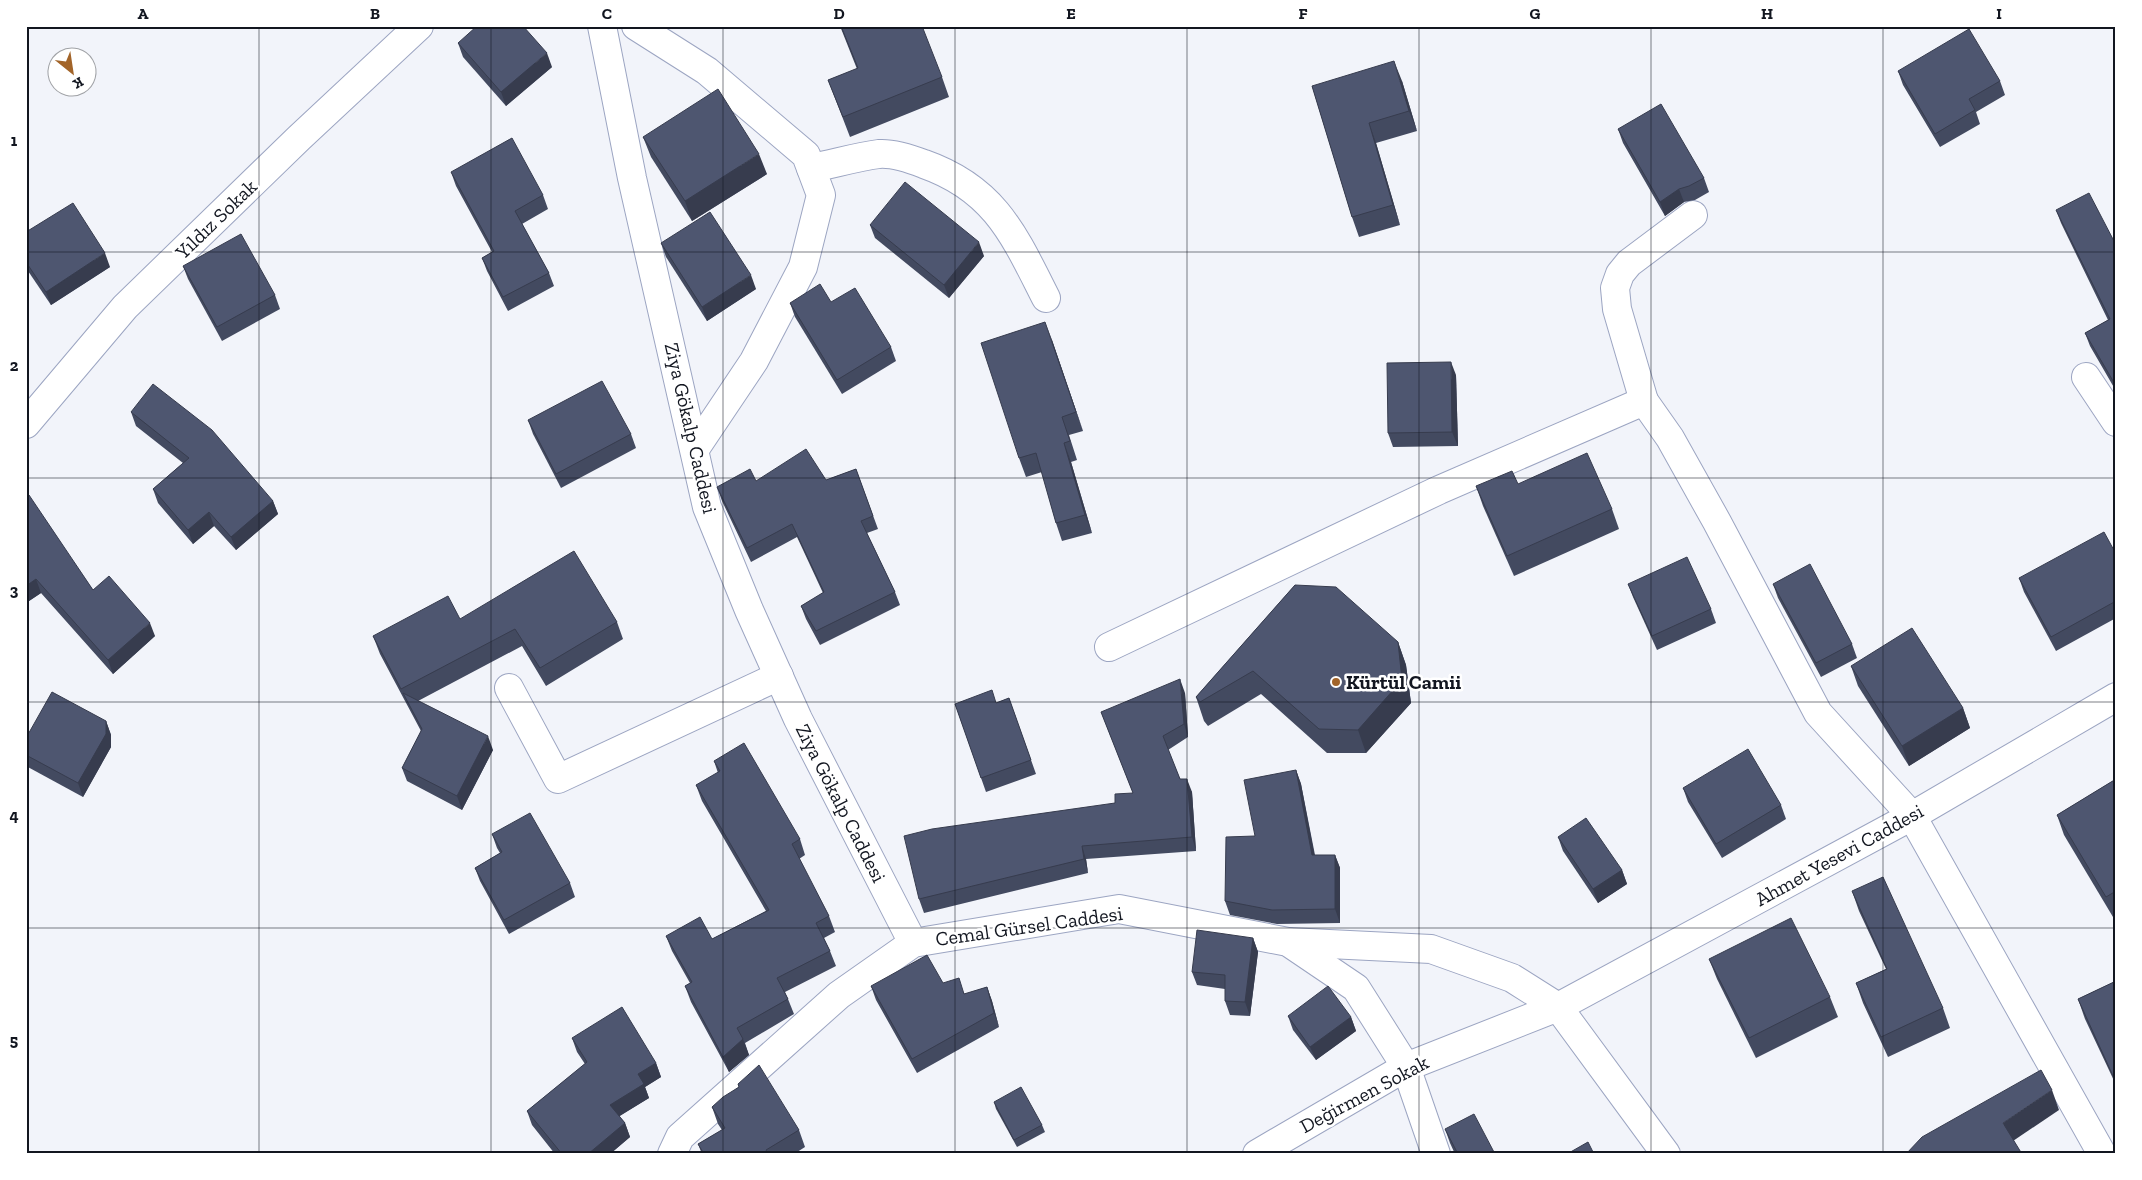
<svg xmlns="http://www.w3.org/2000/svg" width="2142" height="1180" font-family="'Zilla Slab',serif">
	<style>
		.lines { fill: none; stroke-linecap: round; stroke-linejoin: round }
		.minor-casing { stroke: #9ca5c2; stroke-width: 30 }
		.minor { stroke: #fff; stroke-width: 28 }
		.wall { fill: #434a60 }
		.shaded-wall { fill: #373c4e }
		.building { fill: #4e5670; stroke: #373c4e }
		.grid { fill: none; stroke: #121620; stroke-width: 1; stroke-opacity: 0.55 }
		.poi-dot { fill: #a26429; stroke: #fff; stroke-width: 2 }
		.labels { text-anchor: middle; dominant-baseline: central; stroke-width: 5; stroke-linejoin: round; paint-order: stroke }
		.street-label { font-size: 20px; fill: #121620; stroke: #fff }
		.poi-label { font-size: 20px; font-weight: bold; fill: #121620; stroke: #fff; text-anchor: start }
		.neatline { fill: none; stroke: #121620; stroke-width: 2 }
		.grid-label { font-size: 16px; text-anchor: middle; font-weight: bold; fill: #121620 }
	</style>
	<rect width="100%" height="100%" fill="#f2f4fa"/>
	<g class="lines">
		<g class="minor-casing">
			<g id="minor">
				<polyline points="602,26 632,178 707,507 749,610 798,719 913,943"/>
				<polyline points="636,26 707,71 806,155 821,195 803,267 754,361 695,449"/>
				<path d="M811,168C833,164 856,157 879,154C892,153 911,159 924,164C995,189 1014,235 1046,298"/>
				<polyline points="2086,377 2116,422"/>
				<polyline points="1644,401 1617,309 1615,288 1620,274 1629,263 1693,215"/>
				<polyline points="26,424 125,307 299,138 419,26"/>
				<polyline points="1109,647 1439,490 1644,401 1670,438 1717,522 1818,713 1912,816 2102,1154"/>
				<polyline points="509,688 558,779 779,676"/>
				<polyline points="1288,942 1431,949 1512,978 1558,1007 1666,1154"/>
				<polyline points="672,1154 680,1137 839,995 913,943 1119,909 1288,942 1356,988 1406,1067 1436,1154"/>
				<polyline points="1257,1154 1406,1067 1558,1007 1912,816 2116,697"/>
			</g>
		</g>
		<use href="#minor" class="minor"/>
	</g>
	<g class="wall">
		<polygon points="840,26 942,77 949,97 850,137 828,80 857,69"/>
		<polygon points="458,43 552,67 506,106 463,57"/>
		<polygon points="1898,71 2000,81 2005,95 1976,112 1980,124 1940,147 1903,85"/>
		<polygon points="1402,81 1417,131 1376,143 1400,225 1359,237 1352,217 1312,86"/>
		<polygon points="1618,129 1704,178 1709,192 1695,200 1684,202 1665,216 1623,143"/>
		<polygon points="643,137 767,174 692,221 651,157"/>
		<polygon points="451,172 543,195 548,209 522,224 549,273 554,286 508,311 487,271 482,258 492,252 456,186"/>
		<polygon points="2056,210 2116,245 2116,391 2090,346 2085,333 2108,320 2061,223"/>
		<polygon points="870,225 984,256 949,298 875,238"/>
		<polygon points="26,232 110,267 51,305 26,268"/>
		<polygon points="661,243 756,289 707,321 666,257"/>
		<polygon points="183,266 275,295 280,309 222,341 188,279"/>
		<polygon points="831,302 891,347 896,361 842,394 795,317 790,303"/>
		<polygon points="1052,340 1083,431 1069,435 1077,460 1071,462 1092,533 1062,541 1056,523 1042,472 1026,477 1019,458"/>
		<polygon points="1456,375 1458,446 1393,447 1388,433"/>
		<polygon points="131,412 273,501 278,514 236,550 214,526 193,544 158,503 153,489 183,463 136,426"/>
		<polygon points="528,420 631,434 636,448 561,488 533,434"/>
		<polygon points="856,469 878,529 867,533 895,592 900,605 820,645 806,619 801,606 823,593 797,537 751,562 722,501 717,487 756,481 826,480"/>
		<polygon points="1518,484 1612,509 1619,529 1514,576 1483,506 1476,486"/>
		<polygon points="26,497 93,590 155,636 113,674 41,593 26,603"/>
		<polygon points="2116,554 2116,618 2056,651 2024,592 2019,578"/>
		<polygon points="1628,584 1711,609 1716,623 1657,650 1633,597"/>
		<polygon points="1773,584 1852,644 1857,658 1821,677 1778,598"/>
		<polygon points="1295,585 1398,642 1406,665 1411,703 1366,753 1327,753 1261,694 1208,726 1204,721 1196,697"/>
		<polygon points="460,619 617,622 623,639 546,686 522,646 418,701 493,750 462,810 407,781 402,768 421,731 380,654 373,636"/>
		<polygon points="1851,666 1963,708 1970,728 1909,766 1858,686"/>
		<polygon points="1185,693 1188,737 1168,750 1180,779 1192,792 1196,851 1086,859 1088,873 924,913 919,899 1115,803 1133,793 1101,712"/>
		<polygon points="1009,698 1036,774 986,792 955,704 996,703"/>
		<polygon points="106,721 111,735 111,747 83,797 26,766 26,738"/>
		<polygon points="714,761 800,839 805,855 799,859 829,916 835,932 824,938 830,951 836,966 785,992 788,999 794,1014 745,1043 749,1055 729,1072 691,1002 685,986 690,983 672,951 666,936 712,939 766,911 702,801 696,785 718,773"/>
		<polygon points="1296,770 1301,784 1315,855 1335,855 1340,868 1340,923 1277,924 1230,915 1225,901 1255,836"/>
		<polygon points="2116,779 2116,915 2113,917 2064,835 2057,815"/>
		<polygon points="1683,788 1781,805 1786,819 1722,858 1688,802"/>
		<polygon points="492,834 570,883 575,897 509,934 480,881 475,868 500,853 497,848"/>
		<polygon points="1558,837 1622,870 1627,884 1598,903 1563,851"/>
		<polygon points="1852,891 1943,1008 1950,1028 1888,1057 1863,1003 1856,983 1886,969 1859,911"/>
		<polygon points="1253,938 1258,952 1250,1016 1230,1015 1225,1001 1225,989 1197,985 1192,972"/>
		<polygon points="1709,959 1830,997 1838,1017 1756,1058 1717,979"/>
		<polygon points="2116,981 2116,1085 2085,1019 2078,999"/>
		<polygon points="943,983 965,994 987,987 992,1001 999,1027 917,1073 876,1000 871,986"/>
		<polygon points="1288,1016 1351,1017 1356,1031 1316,1060 1293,1030"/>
		<polygon points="572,1038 656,1063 661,1077 645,1087 649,1098 619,1116 625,1123 630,1137 610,1154 555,1154 532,1125 527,1111 585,1064 577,1052"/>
		<polygon points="738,1084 799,1130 805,1147 794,1154 702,1154 698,1144 722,1130 718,1124 712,1107 739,1087"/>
		<polygon points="994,1102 1042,1125 1045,1132 1017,1147 996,1109"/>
		<polygon points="1445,1129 1495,1154 1455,1154 1450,1143"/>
	</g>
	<g class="shaded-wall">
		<polygon points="547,53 552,67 506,106 501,92"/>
		<polygon points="1394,61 1402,81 1417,131 1409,111"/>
		<polygon points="1369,123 1376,143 1400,225 1393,205"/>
		<polygon points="759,154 767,174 692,221 685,201"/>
		<polygon points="1679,189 1684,202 1665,216 1660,202"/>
		<polygon points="979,242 984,256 949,298 944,285"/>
		<polygon points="105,253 110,267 51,305 46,292"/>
		<polygon points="751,275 756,289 707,321 702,307"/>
		<polygon points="1045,322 1052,340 1083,431 1076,412"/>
		<polygon points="1451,362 1456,375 1458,446 1452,432"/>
		<polygon points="1064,443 1071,462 1092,533 1085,515"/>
		<polygon points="273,501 278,514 236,550 231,537"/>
		<polygon points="209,512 214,526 193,544 188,530"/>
		<polygon points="36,579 41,593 26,603 26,586"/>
		<polygon points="150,623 155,636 113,674 108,660"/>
		<polygon points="1398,642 1406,665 1411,703 1366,753 1358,730"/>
		<polygon points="1180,679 1185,693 1188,737 1184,724"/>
		<polygon points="1963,708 1970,728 1909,766 1902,746"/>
		<polygon points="106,721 111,735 111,747 83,797 78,783"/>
		<polygon points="488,736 493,750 462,810 457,796"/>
		<polygon points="1296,770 1301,784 1317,869 1312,855"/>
		<polygon points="1187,779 1192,792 1196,851 1192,837"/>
		<polygon points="1082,846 1086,859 1088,873 1084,859"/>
		<polygon points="1335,855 1340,868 1340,923 1335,909"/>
		<polygon points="1622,870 1627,884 1598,903 1593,889"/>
		<polygon points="1253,938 1258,952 1250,1016 1245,1002"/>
		<polygon points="987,987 992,1001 999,1027 994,1013"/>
		<polygon points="1351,1017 1356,1031 1316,1060 1310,1047"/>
		<polygon points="743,1039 749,1055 729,1072 723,1057"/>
		<polygon points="656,1063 661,1077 645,1087 649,1098 615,1119 610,1105 638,1074"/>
		<polygon points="2052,1090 2059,1110 2010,1143 2003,1123"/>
		<polygon points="625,1123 630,1137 610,1154 588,1154"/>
	</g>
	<g class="building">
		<polygon points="477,26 523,26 547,53 501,92 458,43"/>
		<polygon points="841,26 922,26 942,77 843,117 828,80 858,68"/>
		<polygon points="1969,29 2000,81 1969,99 1975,110 1935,134 1898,71"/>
		<polygon points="1394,61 1409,111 1369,123 1393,205 1352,217 1312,86"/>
		<polygon points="718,89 759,154 685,201 643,137"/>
		<polygon points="1661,104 1704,178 1689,186 1679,189 1660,202 1618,129"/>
		<polygon points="512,138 543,195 515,211 549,273 503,297 482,258 494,251 451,172"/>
		<polygon points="905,182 979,242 944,285 870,225"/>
		<polygon points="2089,193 2116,245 2116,386 2085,333 2110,319 2056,210"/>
		<polygon points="73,203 105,253 46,292 26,262 26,232"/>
		<polygon points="710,212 751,275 702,307 661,243"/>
		<polygon points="241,234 275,295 217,327 183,266"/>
		<polygon points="820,284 831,302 855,288 891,347 837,380 790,303"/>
		<polygon points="1045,322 1076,412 1062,417 1070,441 1064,443 1085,515 1056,523 1036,453 1019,458 981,343"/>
		<polygon points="1451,362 1452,432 1388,433 1387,363"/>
		<polygon points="602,381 631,434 556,474 528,420"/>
		<polygon points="153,384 212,430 273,501 231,537 209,512 188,530 153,489 189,458 131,412"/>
		<polygon points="806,449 826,480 856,469 873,516 861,521 895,592 816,631 801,606 824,592 792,524 747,548 717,487 750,469 756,481"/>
		<polygon points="1587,453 1612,509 1507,556 1476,486 1512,471 1518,484"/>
		<polygon points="29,495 93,590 109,576 150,623 108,660 36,579 26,586 26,497"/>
		<polygon points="2104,532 2116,554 2116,601 2051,637 2019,578"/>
		<polygon points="574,551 617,622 540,668 515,629 401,689 373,636 448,596 460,619"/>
		<polygon points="1687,557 1711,609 1652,636 1628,584"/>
		<polygon points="1810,564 1852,644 1816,663 1773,584"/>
		<polygon points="1295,585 1336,587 1398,642 1402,680 1358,730 1319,729 1253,671 1200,702 1196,697"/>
		<polygon points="1912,628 1963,708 1902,746 1851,666"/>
		<polygon points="1180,679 1184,724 1163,736 1180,779 1187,779 1192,837 1082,846 1084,859 919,899 904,836 932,829 1115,803 1115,794 1133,793 1101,712"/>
		<polygon points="992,690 996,703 1009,698 1031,760 981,778 955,704"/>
		<polygon points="52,692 106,721 106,734 78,783 26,755 26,738"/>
		<polygon points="403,693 488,736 457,796 402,768 422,729"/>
		<polygon points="744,743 800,839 792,844 829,916 816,923 830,951 777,978 788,999 737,1028 743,1039 723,1057 685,986 692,982 666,936 700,917 712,939 769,910 696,785 720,771 714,761"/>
		<polygon points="1748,749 1781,805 1716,844 1683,788"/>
		<polygon points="1296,770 1312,855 1335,855 1335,909 1272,910 1225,901 1226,837 1255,836 1244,780"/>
		<polygon points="2116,779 2116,891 2106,897 2057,815"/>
		<polygon points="530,813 570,883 504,920 475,868 502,852 492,834"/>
		<polygon points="1586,818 1622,870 1593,889 1558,837"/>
		<polygon points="1883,877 1943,1008 1881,1037 1856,983 1887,969 1852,891"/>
		<polygon points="1791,918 1830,997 1749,1038 1709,959"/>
		<polygon points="1197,930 1253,938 1245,1002 1225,1001 1225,975 1192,972"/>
		<polygon points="927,955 943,983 959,978 964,994 987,987 994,1013 912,1059 871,986"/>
		<polygon points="2116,981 2116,1075 2113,1076 2078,999"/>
		<polygon points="1328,986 1351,1017 1310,1047 1288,1016"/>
		<polygon points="622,1007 656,1063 638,1074 644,1084 610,1105 625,1123 588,1154 562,1154 527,1111 587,1062 572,1038"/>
		<polygon points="759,1065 799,1130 766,1150 768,1154 704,1154 698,1144 725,1128 712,1107 723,1097 739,1087 738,1084"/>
		<polygon points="2041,1070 2052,1090 2003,1123 2022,1154 1906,1154 1922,1137"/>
		<polygon points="1021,1087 1042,1125 1014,1140 994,1102"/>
		<polygon points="1474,1114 1495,1154 1458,1154 1445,1129"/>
		<polygon points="1588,1142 1594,1154 1567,1154"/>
	</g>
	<path class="grid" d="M259,26V1154M491,26V1154M723,26V1154M955,26V1154M1187,26V1154M1419,26V1154M1651,26V1154M1883,26V1154M26,252H2116M26,478H2116M26,702H2116M26,928H2116"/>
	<circle class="poi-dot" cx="1336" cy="682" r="5"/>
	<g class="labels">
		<g class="street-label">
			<text transform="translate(216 219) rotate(-44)">Yıldız Sokak</text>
			<text transform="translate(691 428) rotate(77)">Ziya Gökalp Caddesi</text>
			<text transform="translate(841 803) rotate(63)">Ziya Gökalp Caddesi</text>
			<text transform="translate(1839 855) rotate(-29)">Ahmet Yesevi Caddesi</text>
			<text transform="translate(1029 926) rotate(-8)">Cemal Gürsel Caddesi</text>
			<text transform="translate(1364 1094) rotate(-28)">Değirmen Sokak</text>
		</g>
		<g class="poi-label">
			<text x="1346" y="682">Kürtül Camii</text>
		</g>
	</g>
	<rect width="2142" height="1180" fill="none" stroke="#ffffff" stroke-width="55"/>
	<g transform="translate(72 72) rotate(150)"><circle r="24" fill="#ffffff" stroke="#a0a2a6"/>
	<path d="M0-4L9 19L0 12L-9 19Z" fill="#a26429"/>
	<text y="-8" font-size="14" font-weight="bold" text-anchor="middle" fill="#121620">K</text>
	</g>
	<rect x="28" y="28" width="2086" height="1124" class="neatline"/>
	<g class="grid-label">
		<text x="143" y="19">A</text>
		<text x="375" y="19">B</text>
		<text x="607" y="19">C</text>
		<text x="839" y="19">D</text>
		<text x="1071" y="19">E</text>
		<text x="1303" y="19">F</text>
		<text x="1535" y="19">G</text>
		<text x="1767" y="19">H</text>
		<text x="1999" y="19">I</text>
		<text x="14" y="146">1</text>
		<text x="14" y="371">2</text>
		<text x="14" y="596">3</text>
		<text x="14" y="821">4</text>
		<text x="14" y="1046">5</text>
	</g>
</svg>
